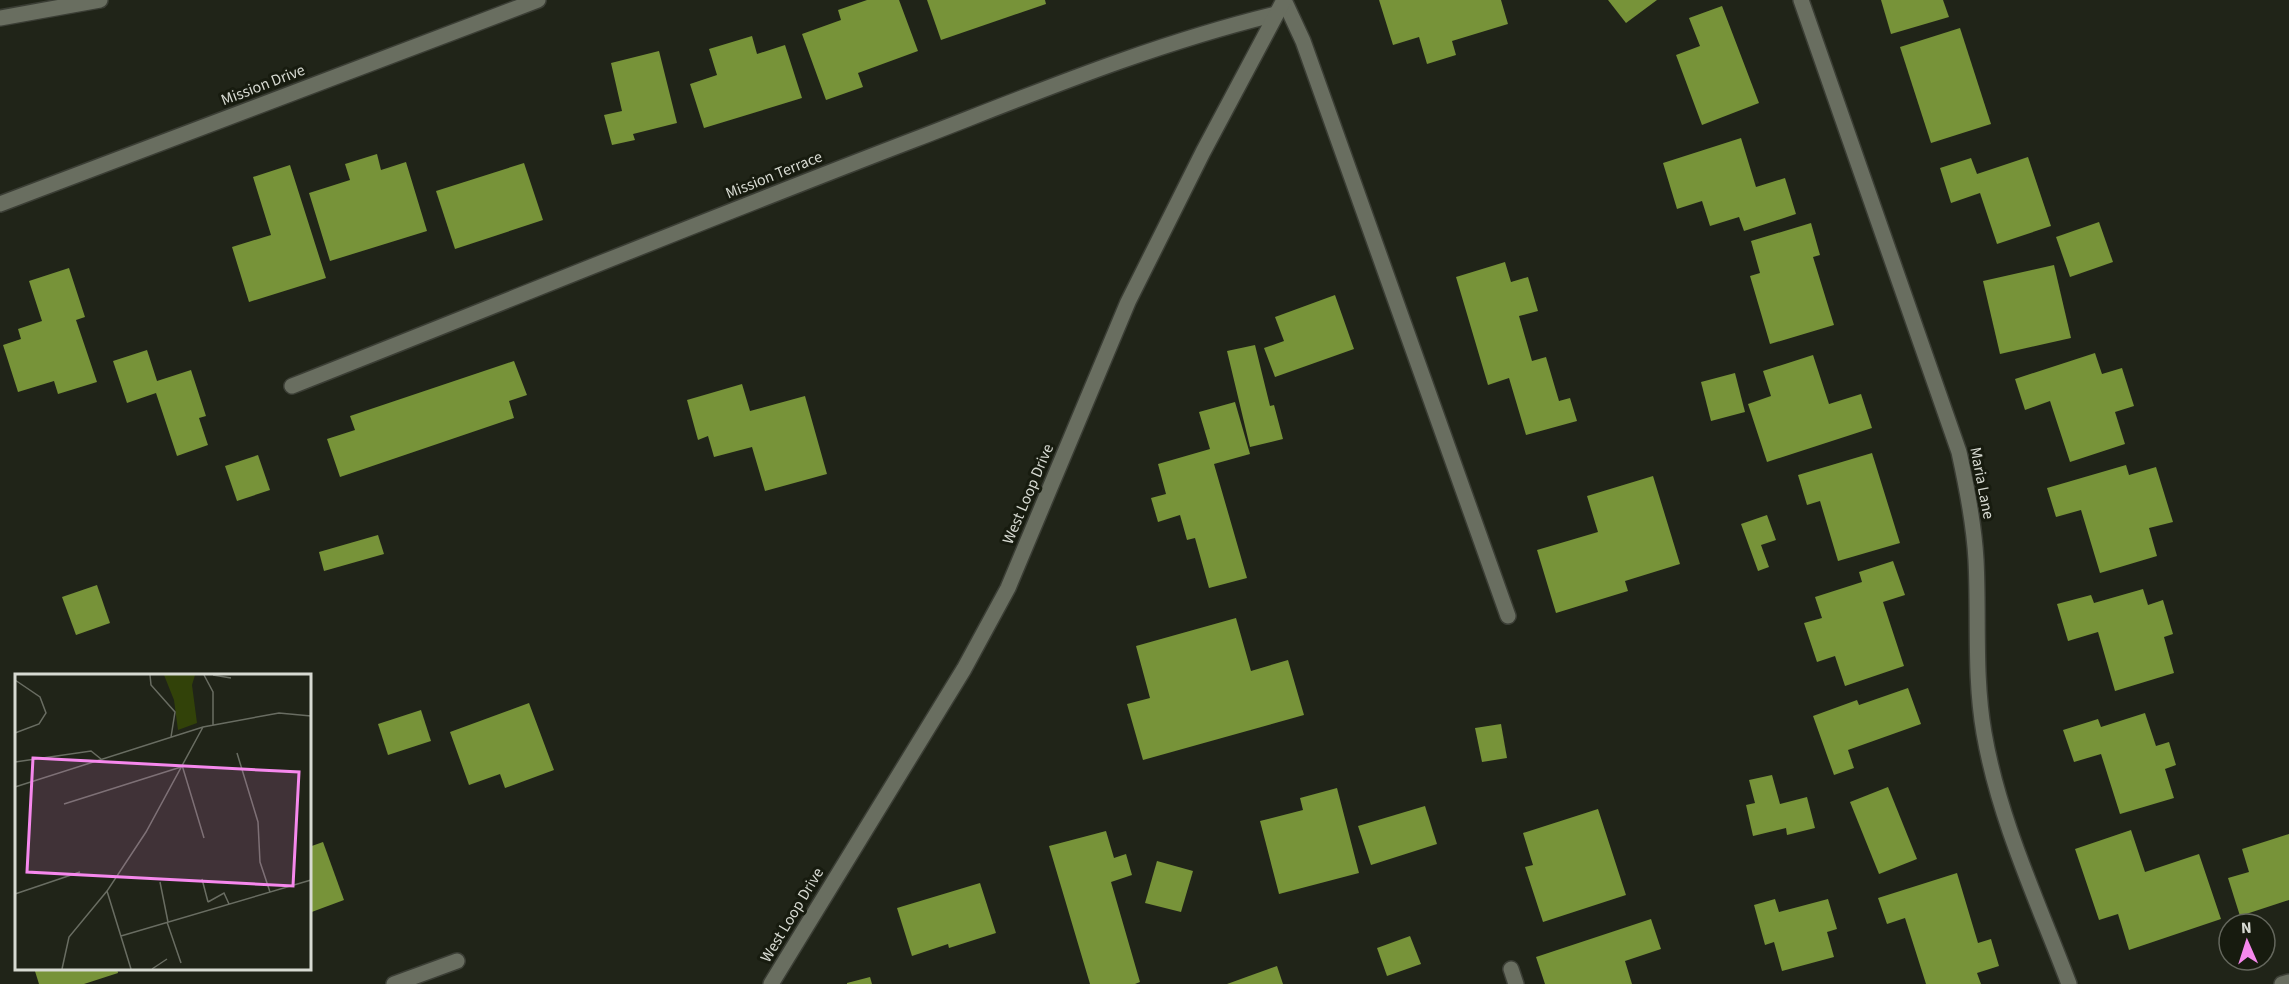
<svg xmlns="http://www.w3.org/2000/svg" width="2289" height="984" font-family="'Source Sans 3',sans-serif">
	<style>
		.building { fill: #779339 }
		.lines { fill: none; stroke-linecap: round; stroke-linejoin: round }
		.service-casing { stroke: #3b3e35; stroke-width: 18 }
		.minor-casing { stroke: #3b3e35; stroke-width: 18 }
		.tertiary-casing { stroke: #3b3e35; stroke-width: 18 }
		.service { stroke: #696e60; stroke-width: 15 }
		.minor { stroke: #696e60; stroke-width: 15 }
		.tertiary { stroke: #696e60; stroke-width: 15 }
		.labels { text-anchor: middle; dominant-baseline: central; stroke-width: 6; stroke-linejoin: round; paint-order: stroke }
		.street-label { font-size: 16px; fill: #d7dad2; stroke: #171b0f }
		.inset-road { fill: none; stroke: #696d62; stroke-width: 1.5 }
		.view { fill: #f688ed; fill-opacity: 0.15; stroke: #f688ed; stroke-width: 3 }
		.inset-edge { fill: none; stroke: #d7dad2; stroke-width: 3 }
	</style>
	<rect width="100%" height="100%" fill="#202418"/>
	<g class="building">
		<polygon points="867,0 899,0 918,51 858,73 863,87 826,100 802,34 841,20 838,10"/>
		<polygon points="927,0 1045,0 1046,4 941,40"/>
		<polygon points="1379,0 1501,0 1508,24 1452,41 1456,55 1427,64 1419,37 1393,45"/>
		<polygon points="1608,0 1657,0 1626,23"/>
		<polygon points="1881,0 1943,0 1949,17 1891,34"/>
		<polygon points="1722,6 1759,103 1702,125 1676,55 1700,46 1689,18"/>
		<polygon points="1960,28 1991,124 1931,143 1900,47"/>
		<polygon points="752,36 757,54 785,45 802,98 704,128 690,84 717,75 709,49"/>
		<polygon points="659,51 677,123 633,134 635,140 612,145 604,115 622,111 611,63"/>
		<polygon points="1741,138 1756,187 1785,178 1796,214 1744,231 1739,217 1710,226 1702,201 1677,209 1663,163"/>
		<polygon points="377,154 381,170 406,162 427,231 330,261 309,193 350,180 345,164"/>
		<polygon points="2028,157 2051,226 1997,244 1980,193 1951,203 1940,168 1971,158 1977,174"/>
		<polygon points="524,163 543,220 455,249 436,191"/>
		<polygon points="290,165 326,278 249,302 232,247 271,235 253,177"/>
		<polygon points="2099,222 2113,262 2070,277 2056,237"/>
		<polygon points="1811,223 1820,255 1813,257 1834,325 1770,344 1750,276 1760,273 1751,241"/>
		<polygon points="1505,262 1511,282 1528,277 1538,311 1519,316 1532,361 1546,357 1559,401 1570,398 1577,421 1526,435 1509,378 1488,385 1456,277"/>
		<polygon points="2054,265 2071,338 2000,354 1983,281"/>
		<polygon points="69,268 85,317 76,320 97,382 58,394 54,381 18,392 3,345 21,339 18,329 42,321 29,281"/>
		<polygon points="1335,295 1354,349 1275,377 1264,348 1284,341 1275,317"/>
		<polygon points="1255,345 1270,406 1274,405 1283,439 1250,447 1227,351"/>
		<polygon points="147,350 157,381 191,370 206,416 199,418 208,445 177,456 156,393 127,403 113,361"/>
		<polygon points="2095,353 2102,374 2122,368 2134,406 2115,412 2125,444 2070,462 2050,401 2025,410 2015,379"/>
		<polygon points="1813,355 1829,404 1861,394 1872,428 1767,462 1748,404 1771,396 1763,371"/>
		<polygon points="514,361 527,395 509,401 514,418 340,477 327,439 355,430 350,416"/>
		<polygon points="1735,373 1745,412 1711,421 1701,382"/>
		<polygon points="742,384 750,411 805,396 827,474 765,491 752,447 714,457 708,436 698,440 687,400"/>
		<polygon points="1235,402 1250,454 1214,464 1247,578 1209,588 1195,538 1187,540 1180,515 1158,522 1151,498 1166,494 1158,464 1210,449 1199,412"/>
		<polygon points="1872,453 1900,543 1838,561 1820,501 1807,505 1798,475"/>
		<polygon points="258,455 270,490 237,501 225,466"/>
		<polygon points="2126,465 2129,475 2156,467 2173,522 2149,528 2157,556 2100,573 2081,510 2056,517 2047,488"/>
		<polygon points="1653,476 1680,564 1625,581 1628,591 1556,613 1537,550 1598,532 1587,496"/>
		<polygon points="1767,515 1776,540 1761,545 1769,567 1758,571 1741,524"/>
		<polygon points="378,535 384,554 324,571 319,552"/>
		<polygon points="1893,561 1905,595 1883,602 1904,666 1845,686 1835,656 1817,662 1804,623 1822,618 1815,597 1862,582 1859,572"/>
		<polygon points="97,585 110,623 76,635 62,597"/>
		<polygon points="2143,589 2148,605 2163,600 2173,634 2164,637 2174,673 2115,691 2098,632 2068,641 2057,604 2091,595 2094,603"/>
		<polygon points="1236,618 1251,671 1288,660 1304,715 1143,760 1127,704 1150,698 1136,646"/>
		<polygon points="1908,688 1921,724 1848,750 1854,768 1834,775 1813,716 1857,700 1859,705"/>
		<polygon points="529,703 554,770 505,788 500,774 469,785 450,732"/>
		<polygon points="421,710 431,741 388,755 378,724"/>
		<polygon points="2145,713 2156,746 2169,742 2176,765 2165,769 2174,798 2120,814 2101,754 2074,762 2063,730 2098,719 2101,727"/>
		<polygon points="1501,724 1507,758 1482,762 1475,728"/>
		<polygon points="1772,775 1780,804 1807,797 1815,828 1787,835 1786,828 1753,836 1746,805 1755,803 1749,780"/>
		<polygon points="1888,787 1917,859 1879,874 1850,802"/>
		<polygon points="1337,788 1359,873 1279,894 1260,821 1303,810 1300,798"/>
		<polygon points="1425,806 1437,844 1371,865 1358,826"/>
		<polygon points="1598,809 1626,895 1543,922 1525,867 1533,865 1523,833"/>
		<polygon points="2131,830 2145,872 2199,854 2221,919 2129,950 2118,914 2099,920 2075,849"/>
		<polygon points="1106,831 1114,858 1126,854 1132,875 1111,882 1140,982 1135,984 1090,984 1049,846"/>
		<polygon points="2289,834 2289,900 2240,916 2228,878 2249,872 2242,849"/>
		<polygon points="323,842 344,900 309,913 309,847"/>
		<polygon points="1157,861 1193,871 1181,912 1145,903"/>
		<polygon points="1957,873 1978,943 1991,939 1999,966 1977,973 1981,984 1926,984 1905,918 1887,924 1878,898"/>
		<polygon points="980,883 996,933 949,948 948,944 912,956 897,908"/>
		<polygon points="1775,899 1779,912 1828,899 1837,929 1827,932 1834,957 1782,971 1774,942 1765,945 1754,905"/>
		<polygon points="1651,919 1661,949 1625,961 1632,984 1545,984 1536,957"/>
		<polygon points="1410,936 1421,964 1387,976 1377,948"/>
		<polygon points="1277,966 1283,984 1227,984"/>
		<polygon points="34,968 117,968 118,973 84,984 39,984"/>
		<polygon points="870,977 872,984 847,984 847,983"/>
	</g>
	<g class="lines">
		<g class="service-casing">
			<g id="service">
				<polyline points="1284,0 1303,41 1508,616"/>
				<polyline points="1511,969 1516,984"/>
			</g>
		</g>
		<g class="minor-casing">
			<g id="minor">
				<path d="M1801,0L1959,452C1967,488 1974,523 1976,560C1979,618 1974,676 1984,733C1999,820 2038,902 2069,984"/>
				<polyline points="0,18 100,0"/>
				<path d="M292,386C500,304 707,219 916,139C1035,93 1152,44 1276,14"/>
				<polyline points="394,984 457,961"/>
				<polyline points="771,984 964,669 1008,588 1128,302 1203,152 1284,0"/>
				<polyline points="2282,984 2289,982"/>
			</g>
		</g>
		<g class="tertiary-casing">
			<polyline id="tertiary" points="0,204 538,0"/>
		</g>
		<use href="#service" class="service"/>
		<use href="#minor" class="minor"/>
		<use href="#tertiary" class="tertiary"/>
	</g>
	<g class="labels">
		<g class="street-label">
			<text transform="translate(263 85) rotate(-21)">Mission Drive</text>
			<text transform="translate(774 175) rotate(-22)">Mission Terrace</text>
			<text transform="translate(1982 483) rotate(79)">Maria Lane</text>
			<text transform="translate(1028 494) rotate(-67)">West Loop Drive</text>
			<text transform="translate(792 915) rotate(-59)">West Loop Drive</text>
		</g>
	</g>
	<g transform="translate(15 674)">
		<rect width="296" height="296" fill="#202418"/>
		<path d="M180,1L177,11L182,49L163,56L159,26L149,1Z" fill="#324209"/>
		<path class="inset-road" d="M135,1L136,11L160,38L156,63M189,1L198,18V51M198,1L216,4M0,6L25,23L31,39L24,50L0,59M222,79L243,148L245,188L255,218M0,88L76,77L86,85M167,91L189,164M0,113L188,53L264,39L296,42M49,130L166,93M187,205L193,228M145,208L153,248M0,220L65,198M193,228L209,219L214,230M152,248L166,289M106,262L296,206M47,295L54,263L92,217M116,295L92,217L131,158L188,53M137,295L152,285"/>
		<path class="view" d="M18,84L284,98L278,212L12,198Z"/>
		<rect width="296" height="296" class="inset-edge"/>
	</g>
	<g transform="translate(2247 942) rotate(357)"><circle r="28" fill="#171b0f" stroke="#64675d" stroke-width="1.5"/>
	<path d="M0-4.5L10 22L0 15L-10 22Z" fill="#f688ed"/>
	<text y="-9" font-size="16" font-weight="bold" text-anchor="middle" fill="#d7dad2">N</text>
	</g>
</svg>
